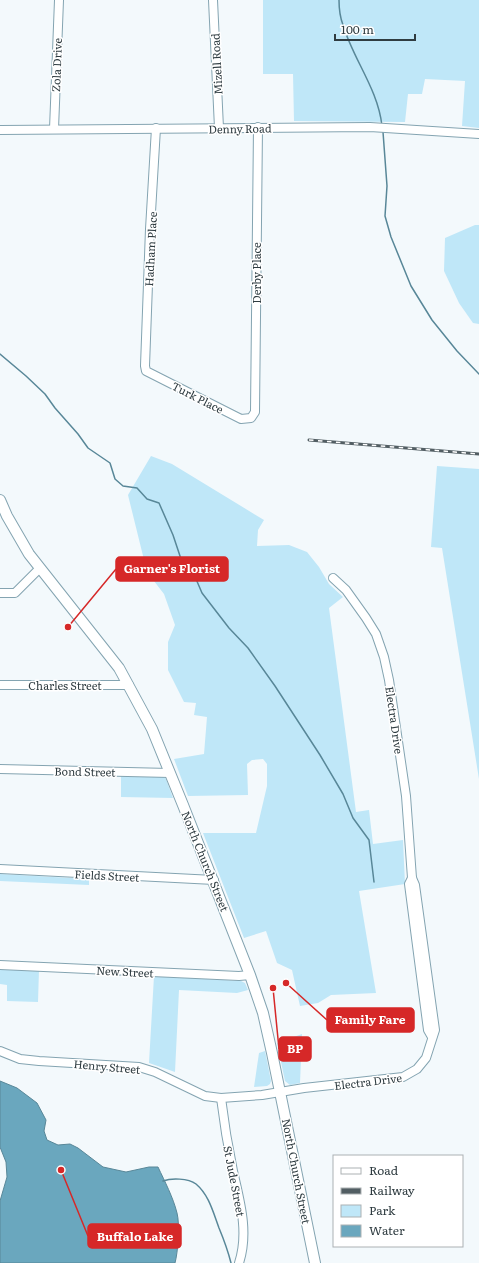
<svg xmlns="http://www.w3.org/2000/svg" width="479" height="1263" font-family="Literata,serif">
	<style>
		.green { fill: #bfe7f8 }
		.water { fill: #6aa7be; stroke: #588798 }
		.lines { fill: none; stroke-linecap: round; stroke-linejoin: round }
		.stream { stroke: #588798; stroke-width: 1.5 }
		.minor-casing { stroke: #84a4b1; stroke-width: 10 }
		.major-casing { stroke: #84a4b1; stroke-width: 12 }
		.minor { stroke: #fff; stroke-width: 8 }
		.major { stroke: #fff; stroke-width: 10 }
		.rail-casing { stroke: #525e63; stroke-width: 3 }
		.rail { stroke: #fff; stroke-width: 1.5; stroke-dasharray: 4.5; stroke-linecap: butt }
		.labels { text-anchor: middle; dominant-baseline: central; stroke-width: 3; stroke-linejoin: round; paint-order: stroke }
		.street-label { font-size: 11px; fill: #2f3c41; stroke: #fff }
		.leader { fill: none; stroke: #d62828; stroke-width: 1.5 }
		.callout-dot { fill: #d62828; stroke: #fff; stroke-width: 1.5 }
		.callout { fill: #d62828; stroke: #d62828; stroke-width: 1.5 }
		.callout-label { font-size: 12px; text-anchor: middle; font-weight: bold; fill: #fff }
	</style>
	<rect width="100%" height="100%" fill="#f3f9fc"/>
	<g class="green">
		<polygon points="263,0 479,0 479,128 462,126 465,81 425,79 422,94 408,94 405,122 294,121 293,74 263,74"/>
		<polygon points="475,225 479,225 479,324 473,323 459,303 444,271 445,238"/>
		<polygon points="151,456 172,464 264,520 258,530 257,546 289,545 307,552 319,567 329,584 343,597 329,608 356,812 369,810 373,844 403,840 405,884 359,891 376,993 331,995 318,1003 300,1006 292,970 277,963 266,931 244,938 203,833 256,833 267,786 267,764 263,759 252,760 247,764 248,795 188,796 174,759 204,754 207,717 194,715 196,703 184,702 168,670 168,642 175,625 164,594 147,572 128,495"/>
		<polygon points="437,466 479,469 479,779 442,548 431,547"/>
		<polygon points="121,776 164,777 166,779 173,798 121,797"/>
		<polygon points="0,874 89,879 89,885 0,881"/>
		<polygon points="0,969 39,970 38,1002 7,1001 7,985 0,984"/>
		<polygon points="154,976 241,981 245,983 248,990 237,993 179,990 175,1072 149,1063"/>
		<polygon points="302,1034 300,1083 290,1085 285,1081 277,1043"/>
		<polygon points="265,1051 271,1081 270,1084 267,1086 254,1087 259,1053"/>
	</g>
	<path class="water" d="M0,1081L17,1088L37,1103L46,1120L44,1131L47,1140L58,1145L70,1144L78,1148L103,1167L126,1172L149,1167H158C165,1182 173,1197 177,1213C180,1224 178,1252 175,1263H0V1201L7,1177L6,1162L0,1147Z"/>
	<g class="lines">
		<g class="stream">
			<path d="M339,0C339,8 340,17 343,25C353,59 378,89 382,126"/>
			<polyline points="383,132 387,186 385,216 391,237 411,286 432,320 457,351 479,374"/>
			<polyline points="0,354 26,376 45,394 55,408 78,434 88,448 110,463 115,479 123,486 137,488 147,499 159,503 173,535 181,559 196,579 202,593 229,628 248,648 275,686 320,755 343,794 353,818 369,840 374,882"/>
			<path d="M163,1181C171,1178 188,1178 196,1184C209,1195 213,1212 219,1228C224,1240 228,1251 231,1263"/>
		</g>
		<g class="minor-casing">
			<g id="minor">
				<polyline points="213,0 219,128"/>
				<polyline points="156,128 150,229 145,366 146,371 241,419 251,418 255,412 258,127"/>
				<polyline points="54,129 59,0"/>
				<polyline points="0,130 370,127 479,134"/>
				<polyline points="0,593 15,593 40,568"/>
				<polyline points="0,685 129,685"/>
				<polyline points="0,769 170,773"/>
				<polyline points="0,869 214,880"/>
				<polyline points="412,878 409,884 428,1030 432,1037"/>
				<polyline points="0,965 239,976 250,975"/>
				<polyline points="0,1051 20,1059 39,1061 139,1067 155,1072 205,1096 221,1098 262,1095 304,1088 403,1077 417,1069 426,1058 435,1030 415,885 412,878 406,796 389,680 384,657 376,634 366,618 346,590 333,578"/>
				<path d="M221,1098C224,1123 228,1147 233,1171C240,1202 249,1232 239,1263"/>
			</g>
		</g>
		<g class="major-casing">
			<polyline id="major" points="0,500 7,516 29,554 119,668 152,729 183,805 250,975 263,1013 272,1053 315,1263"/>
		</g>
		<use href="#minor" class="minor"/>
		<use href="#major" class="major"/>
		<g class="rail-casing">
			<polyline id="rail" points="309,440 479,454"/>
		</g>
		<use href="#rail" class="rail"/>
	</g>
	<g class="labels">
		<g class="street-label">
			<text transform="translate(216 64) rotate(-93)">Mizell Road</text>
			<text transform="translate(56 65) rotate(-88)">Zola Drive</text>
			<text transform="translate(240 128) rotate(-1)">Denny Road</text>
			<text transform="translate(150 249) rotate(-87)">Hadham Place</text>
			<text transform="translate(256 273) rotate(-90)">Derby Place</text>
			<text transform="translate(198 397) rotate(27)">Turk Place</text>
			<text x="65" y="685">Charles Street</text>
			<text transform="translate(395 720) rotate(82)">Electra Drive</text>
			<text transform="translate(85 771) rotate(1)">Bond Street</text>
			<text transform="translate(206 861) rotate(68)">North Church Street</text>
			<text transform="translate(107 875) rotate(3)">Fields Street</text>
			<text transform="translate(125 971) rotate(3)">New Street</text>
			<text transform="translate(107 1066) rotate(5)">Henry Street</text>
			<text transform="translate(368 1081) rotate(-7)">Electra Drive</text>
			<text transform="translate(297 1171) rotate(79)">North Church Street</text>
			<text transform="translate(235 1181) rotate(79)">St Jude Street</text>
		</g>
	</g>
	<path class="leader" d="M68 627L116 569M286 983L327 1020M273 988L279 1049M61 1170L88 1236"/>
	<g class="callout-dot">
		<circle cx="68" cy="627" r="4"/>
		<circle cx="286" cy="983" r="4"/>
		<circle cx="273" cy="988" r="4"/>
		<circle cx="61" cy="1170" r="4"/>
	</g>
	<g class="callout">
		<rect x="116" y="557" width="112" height="24" rx="4"/>
		<rect x="327" y="1008" width="87" height="24" rx="4"/>
		<rect x="279" y="1037" width="32" height="24" rx="4"/>
		<rect x="88" y="1224" width="93" height="24" rx="4"/>
	</g>
	<g class="callout-label">
		<text x="172" y="573">Garner's Florist</text>
		<text x="370" y="1024">Family Fare</text>
		<text x="295" y="1053">BP</text>
		<text x="135" y="1241">Buffalo Lake</text>
	</g>
	<rect x="333" y="1155" width="130" height="92" fill="#ffffff" stroke="#acb1b3"/>
	<rect x="341" y="1168" width="20" height="6" fill="#ffffff" stroke="#acb1b3"/>
	<text x="369" y="1175" font-size="12" fill="#2f3c41">Road</text>
	<rect x="341" y="1188" width="20" height="6" fill="#525e63" stroke="#acb1b3"/>
	<text x="369" y="1195" font-size="12" fill="#2f3c41">Railway</text>
	<rect x="341" y="1205" width="20" height="12" fill="#bfe7f8" stroke="#acb1b3"/>
	<text x="369" y="1215" font-size="12" fill="#2f3c41">Park</text>
	<rect x="341" y="1225" width="20" height="12" fill="#6aa7be" stroke="#acb1b3"/>
	<text x="369" y="1235" font-size="12" fill="#2f3c41">Water</text>
	<path d="M335 34v6h80v-6" fill="none" stroke="#2f3c41" stroke-width="2"/>
	<text x="341" y="34" font-size="12" fill="#2f3c41" stroke="#ffffff" stroke-width="3" paint-order="stroke">100 m</text>
</svg>
